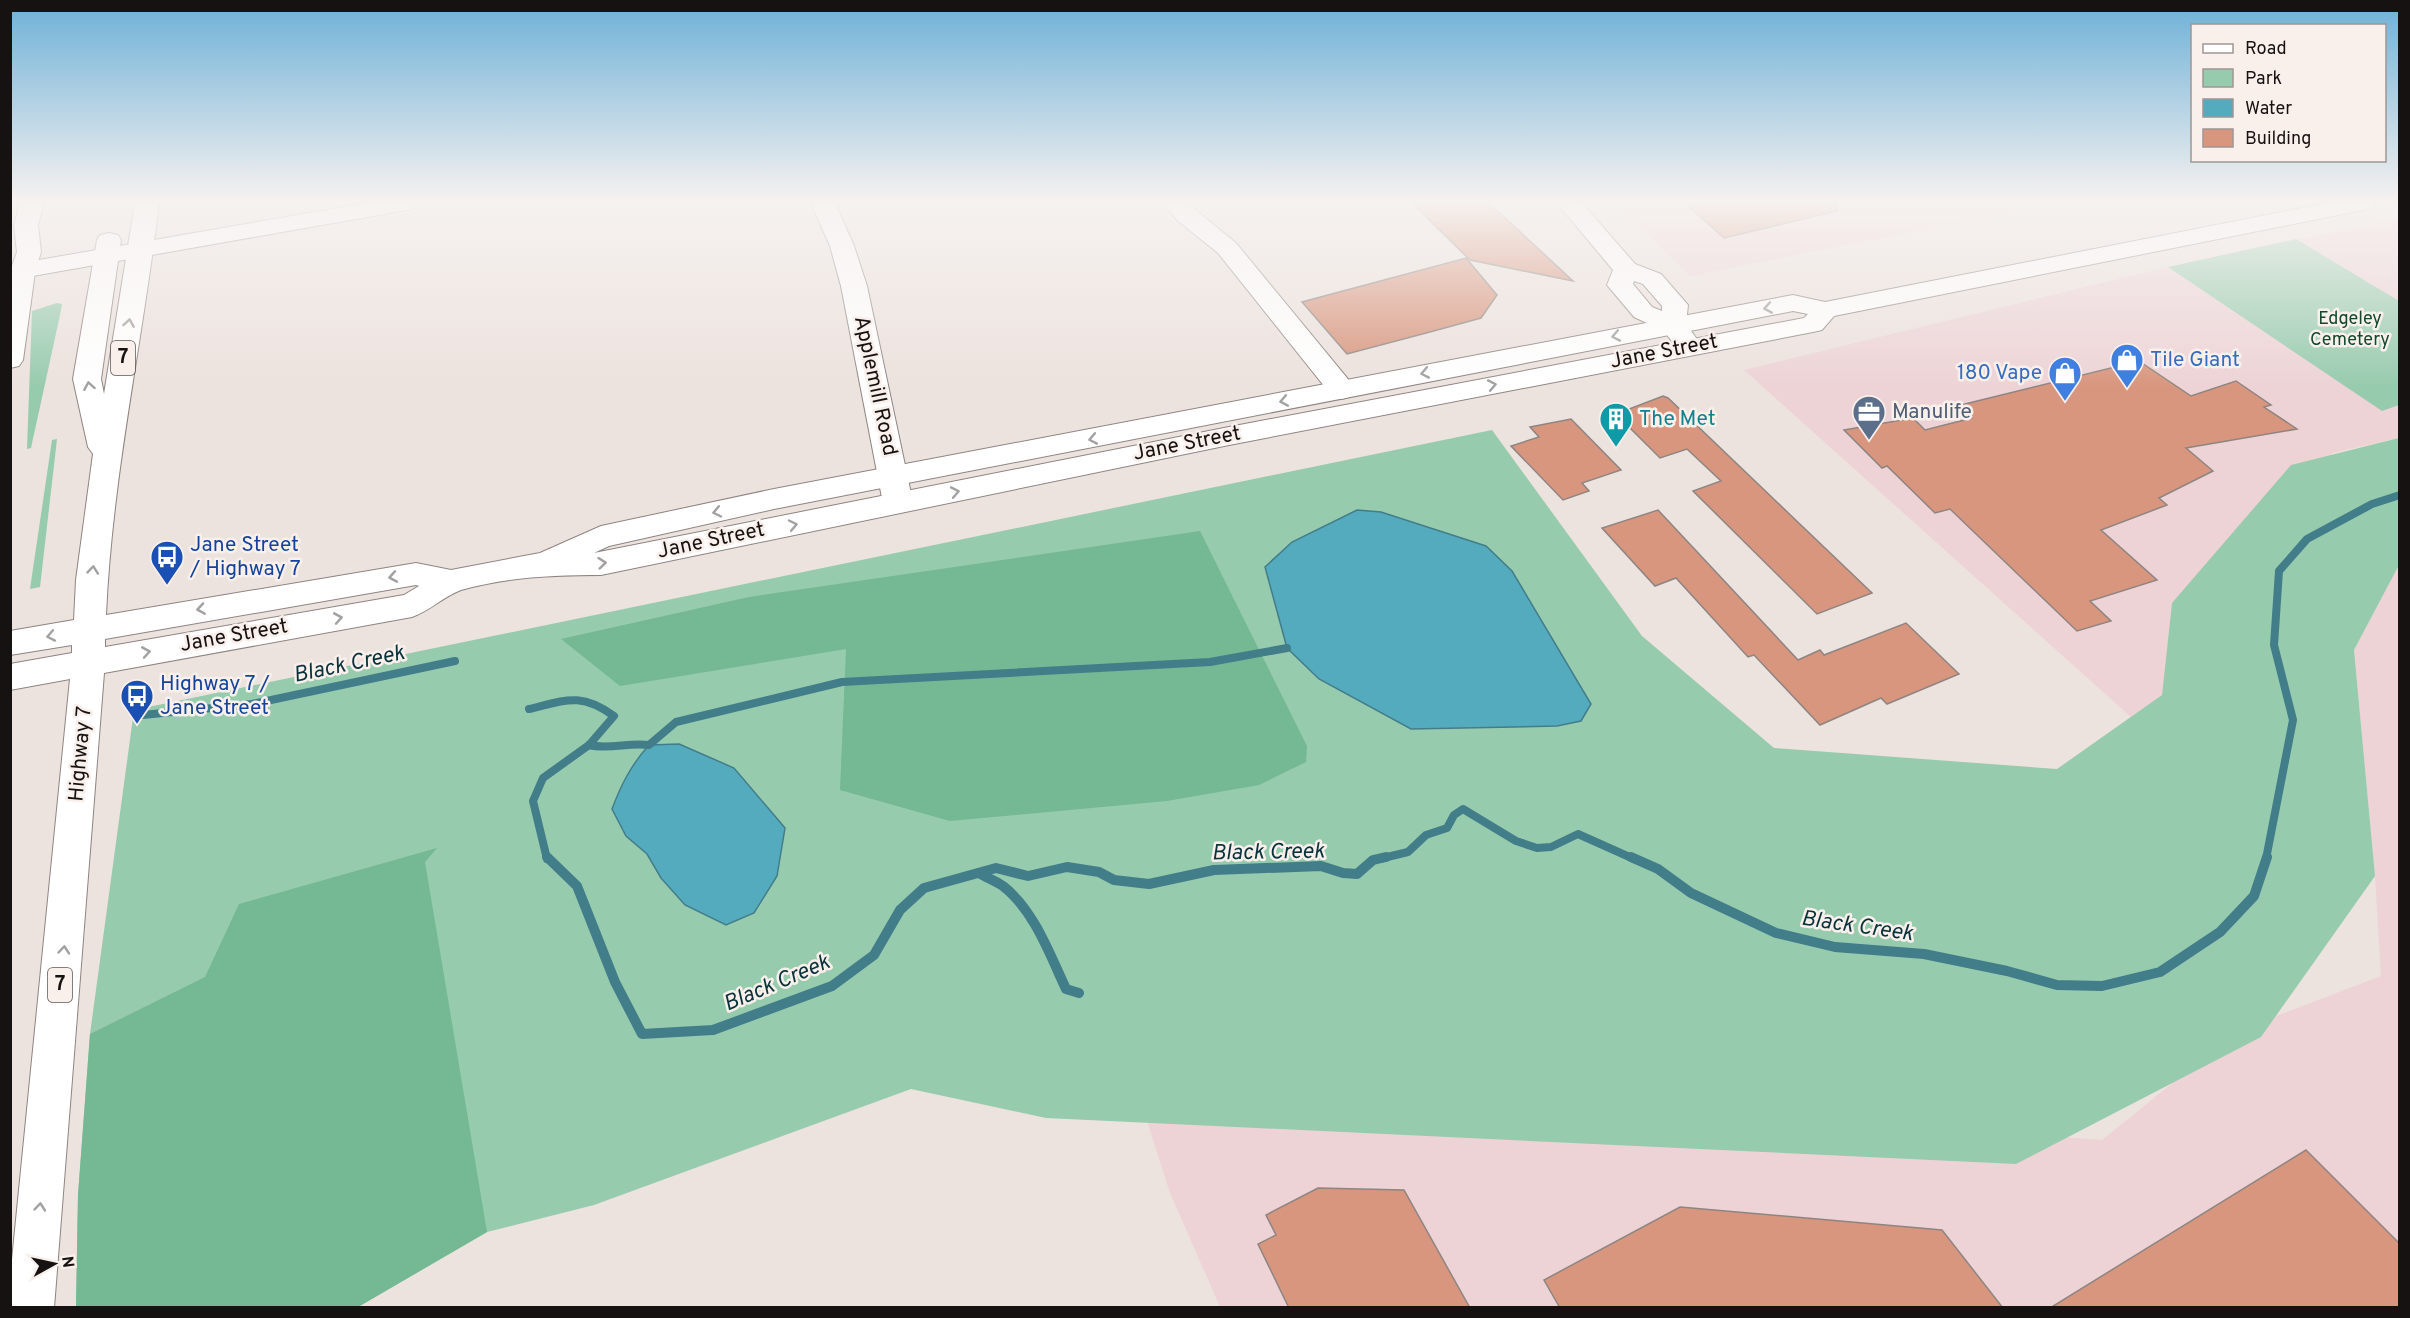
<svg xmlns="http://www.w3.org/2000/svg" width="2410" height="1318" font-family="Overpass,sans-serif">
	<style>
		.industrial { fill: #edd3d6 }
		.green { fill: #97cbae }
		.forest { fill: #74b894 }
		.water { fill: #55abbe; stroke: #427d8a; stroke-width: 1.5 }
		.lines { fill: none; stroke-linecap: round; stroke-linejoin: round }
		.stream-far1 { stroke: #427d8a; stroke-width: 8 }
		.stream { stroke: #427d8a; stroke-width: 10 }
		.building { fill: #d8967e; stroke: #8e8582; stroke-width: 1.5 }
		.minor-casing { stroke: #8e8582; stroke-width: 2 }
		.major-casing { stroke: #8e8582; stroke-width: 2 }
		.minor { fill: #fff; fill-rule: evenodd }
		.major { fill: #fff; fill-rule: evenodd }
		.oneway { stroke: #a2a0a0 }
		.labels { text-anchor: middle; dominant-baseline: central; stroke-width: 5; stroke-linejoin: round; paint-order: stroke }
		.far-park-label { font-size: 18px; fill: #124830; stroke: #f9efeb }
		.shield { fill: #f9efeb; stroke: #5a5452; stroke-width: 1.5 }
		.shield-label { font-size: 20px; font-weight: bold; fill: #161211 }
		.street-label { font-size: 21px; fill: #161211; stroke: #f9efeb }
		.shop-label { font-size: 21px; fill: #366cbe; stroke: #f9efeb; text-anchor: start }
		.service-label { font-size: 21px; fill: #4e5e75; stroke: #f9efeb; text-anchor: start }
		.culture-label { font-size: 21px; fill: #0d838f; stroke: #f9efeb; text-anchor: start }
		.transit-label { font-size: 21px; fill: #164399; stroke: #f9efeb; text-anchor: start }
		.water-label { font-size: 22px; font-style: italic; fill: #08333b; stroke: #f9efeb }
	</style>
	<rect width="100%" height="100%" fill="#ece2de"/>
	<g class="industrial">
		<polygon points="1614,203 2063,203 1690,276"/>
		<polygon points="2399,218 2399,438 2333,453 2172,603 2162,695 2131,717 1744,370 2168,267"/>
		<polygon points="2399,565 2399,1307 1220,1307 1170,1193 1130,1068 2102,1140 2237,1031 2381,976 2375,876 2354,650"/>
	</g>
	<g class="green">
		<polygon points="2296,239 2399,301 2399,405 2382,411 2168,267"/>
		<polygon points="57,303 62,304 60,315 31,448 27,449 32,311"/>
		<polygon points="1492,430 1642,636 1774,748 2057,769 2162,695 2172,603 2291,465 2399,438 2399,565 2354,650 2375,876 2261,1037 2016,1164 1046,1118 911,1089 594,1205 487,1232 358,1307 76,1308 78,1195 90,1034 134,710"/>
		<polygon points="57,439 40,587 30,589 52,440"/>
	</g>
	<g class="forest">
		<polygon points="1200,531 1307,746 1306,762 1259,785 1167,801 950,821 840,790 846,649 620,686 561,639 749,597"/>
		<polygon points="437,848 425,862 487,1232 358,1307 76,1307 78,1195 90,1034 205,977 239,904"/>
	</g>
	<g class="water">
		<polygon points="1357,510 1381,512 1486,546 1512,571 1591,704 1581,721 1557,726 1411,729 1319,679 1287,648 1265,567 1292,542"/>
		<path d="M679,744L734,768L785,828L777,876L754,913L726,925L685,905L661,878L647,854L626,836L612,809C621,785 631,765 649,745Z"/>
	</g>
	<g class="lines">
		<g class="stream-far1">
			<path d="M529,709C566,700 581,692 614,716L589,745L543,778L533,801L547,859"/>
			<polyline points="143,715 252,704 455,661"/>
			<path d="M589,745C609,750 629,742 649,745L676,722L842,682L1210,662L1287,648"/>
			<polyline points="1379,859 1408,852 1426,835 1447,828 1454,815 1463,809 1516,841 1537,848 1551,847 1578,834 1634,859"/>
			<polyline points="2266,859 2293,720 2274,645 2279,571 2307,539 2372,504 2400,495"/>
		</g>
		<g class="stream">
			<polyline points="547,857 577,886 615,982 642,1034 713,1030 832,986 874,955 900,910 924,888 996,868 1028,876 1067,867 1099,872 1114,880 1149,884 1214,870 1321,866 1343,873 1357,874 1373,860 1386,857"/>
			<polyline points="1631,857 1658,869 1691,893 1776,933 1835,947 1924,954 2007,971 2057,985 2102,986 2160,972 2220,932 2254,896 2267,857"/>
			<path d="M979,873C987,878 996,881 1003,886C1034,910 1050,955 1066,989L1079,993"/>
		</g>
	</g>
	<g class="building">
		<polygon points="1412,203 1489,203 1573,281 1470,260"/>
		<polygon points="1685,203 1836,203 1837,211 1724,238"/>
		<polygon points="1466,258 1497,295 1481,318 1430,332 1347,354 1302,302"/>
		<polygon points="2139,361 2191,396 2236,381 2271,405 2264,407 2297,429 2186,448 2213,471 2159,498 2167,505 2101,530 2157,580 2090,601 2111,621 2077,631 1950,509 1935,513 1887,466 1882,468 1844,430 1913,418 1925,430 1972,418 1961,405"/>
		<polygon points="1663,396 1668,398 1872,593 1817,614 1693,491 1721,481 1687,449 1660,458 1616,414"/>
		<polygon points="1571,419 1621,470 1582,483 1589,491 1563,500 1511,446 1539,437 1530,427"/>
		<polygon points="1658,510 1798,660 1820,650 1824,655 1906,623 1959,674 1887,704 1881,698 1820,725 1754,655 1748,657 1676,578 1655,586 1602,528"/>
		<polygon points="2306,1150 2400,1244 2400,1308 2050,1308"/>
		<polygon points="1318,1188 1404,1190 1470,1308 1289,1308 1258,1244 1276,1235 1266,1215"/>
		<polygon points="1680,1207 1942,1230 2003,1308 1560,1308 1544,1280"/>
	</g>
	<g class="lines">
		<g class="minor-casing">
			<g id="minor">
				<polygon points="367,203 419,203 415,208 407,210 10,280 10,265"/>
				<polygon points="811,203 835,203 854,246 867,286 913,503 909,510 898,513 887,510 883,503 841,286 830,246"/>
				<polygon points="1163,203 1187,203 1236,243 1352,384 1356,390 1352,396 1342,399 1332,396 1218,253 1177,220"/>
				<path d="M1557,203H1582L1635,264L1661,274L1688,305L1686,324L1699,342L1695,348L1686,350L1677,348L1664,331L1634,317L1607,285L1613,270ZM1634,281L1643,284L1662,306V311L1652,307L1633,284Z"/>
			</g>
		</g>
		<g class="major-casing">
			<g id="major">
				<polygon points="20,203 44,203 38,225 41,252 35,272 23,360 19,366 10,368 10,272 17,252 14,225"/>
				<path d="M135,203H159C143,340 112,476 106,615L416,563L451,570L540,553L601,526L774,489L1793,295L1825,302L2328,203H2375L2371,208L2363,210L1834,316L1822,330L1813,332L1229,445L601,575C554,575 507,577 461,590C444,596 430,611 412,617L104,673L54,1308H10V1280L70,679L10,690V664L72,653V645L10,655V631L74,620L76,580L93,454L88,447L73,379L97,240L100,235L109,233L118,235L121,240L101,379L104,394ZM1793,311L1808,314L1804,318L1229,427L594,553L609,546L774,509ZM416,585L419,586L404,595L105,647V639Z"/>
			</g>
		</g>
		<use href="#minor" class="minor"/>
		<use href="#major" class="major"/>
	</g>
	<defs><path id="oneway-chevron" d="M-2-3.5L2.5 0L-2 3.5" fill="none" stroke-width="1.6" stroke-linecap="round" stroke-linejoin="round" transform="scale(1.5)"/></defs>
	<g class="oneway">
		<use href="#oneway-chevron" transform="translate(1768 308) rotate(170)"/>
		<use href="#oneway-chevron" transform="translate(129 323) rotate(-81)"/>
		<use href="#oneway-chevron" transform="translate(1616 336) rotate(169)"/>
		<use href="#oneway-chevron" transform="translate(1425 373) rotate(169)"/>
		<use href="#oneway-chevron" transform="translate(1492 385) rotate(-11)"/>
		<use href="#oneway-chevron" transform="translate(89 386) rotate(-100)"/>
		<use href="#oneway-chevron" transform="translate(1284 401) rotate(169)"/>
		<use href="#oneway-chevron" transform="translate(1093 439) rotate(169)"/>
		<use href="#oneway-chevron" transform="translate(955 492) rotate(-11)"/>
		<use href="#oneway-chevron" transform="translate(717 512) rotate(168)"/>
		<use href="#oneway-chevron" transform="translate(793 525) rotate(-12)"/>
		<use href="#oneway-chevron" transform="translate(602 563) rotate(-6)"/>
		<use href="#oneway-chevron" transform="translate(93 570) rotate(-84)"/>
		<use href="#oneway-chevron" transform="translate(393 577) rotate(170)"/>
		<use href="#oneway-chevron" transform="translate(201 609) rotate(171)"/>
		<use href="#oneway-chevron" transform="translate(338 618) rotate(-10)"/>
		<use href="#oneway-chevron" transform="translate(51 636) rotate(169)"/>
		<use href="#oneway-chevron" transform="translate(146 652) rotate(-10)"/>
		<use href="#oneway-chevron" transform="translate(64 950) rotate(-85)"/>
		<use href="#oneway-chevron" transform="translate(40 1207) rotate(-85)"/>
	</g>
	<linearGradient id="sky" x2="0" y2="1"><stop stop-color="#6db0d7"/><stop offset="0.52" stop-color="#f6f2f0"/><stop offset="1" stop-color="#f6f2f0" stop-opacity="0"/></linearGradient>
	<rect width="2410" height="387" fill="url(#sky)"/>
	<defs>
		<g id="shop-pin" transform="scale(1.725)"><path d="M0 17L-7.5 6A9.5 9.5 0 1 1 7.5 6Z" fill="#3f7fe0" stroke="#f9efeb"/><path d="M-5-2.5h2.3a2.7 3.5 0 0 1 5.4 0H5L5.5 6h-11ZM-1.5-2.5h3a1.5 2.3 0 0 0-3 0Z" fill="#fff"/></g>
		<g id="office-pin" transform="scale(1.725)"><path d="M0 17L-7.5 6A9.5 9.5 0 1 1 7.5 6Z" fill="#5c6f8a" stroke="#f9efeb"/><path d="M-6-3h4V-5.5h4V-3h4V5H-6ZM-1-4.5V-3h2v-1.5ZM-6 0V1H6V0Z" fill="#fff"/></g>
		<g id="building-pin" transform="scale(1.725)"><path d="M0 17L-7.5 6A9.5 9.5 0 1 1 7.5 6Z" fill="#0f9aa8" stroke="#f9efeb"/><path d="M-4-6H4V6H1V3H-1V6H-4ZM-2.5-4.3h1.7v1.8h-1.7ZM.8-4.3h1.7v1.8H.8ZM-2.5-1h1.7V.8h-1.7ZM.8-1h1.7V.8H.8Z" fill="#fff"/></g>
		<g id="bus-pin" transform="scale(1.725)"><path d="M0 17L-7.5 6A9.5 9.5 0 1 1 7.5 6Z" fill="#1a4fb4" stroke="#f9efeb"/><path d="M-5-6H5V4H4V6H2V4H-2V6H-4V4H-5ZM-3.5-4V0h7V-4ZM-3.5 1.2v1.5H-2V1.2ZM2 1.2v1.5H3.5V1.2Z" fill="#fff"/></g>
	</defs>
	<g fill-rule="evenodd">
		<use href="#shop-pin" x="2127" y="360"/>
		<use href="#shop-pin" x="2065" y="373"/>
		<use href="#office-pin" x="1869" y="412"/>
		<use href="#building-pin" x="1616" y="419"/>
		<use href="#bus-pin" x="167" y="557"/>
		<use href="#bus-pin" x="137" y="696"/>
	</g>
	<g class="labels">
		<g class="far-park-label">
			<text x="2350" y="319">Edgeley<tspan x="2350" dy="21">Cemetery</tspan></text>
		</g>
		<g class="shield">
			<rect x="111" y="341" width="24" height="34" rx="4.5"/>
			<rect x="48" y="968" width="24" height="34" rx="4.5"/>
		</g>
		<g class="shield-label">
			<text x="123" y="358">7</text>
			<text x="60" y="985">7</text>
		</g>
		<g class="street-label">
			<text transform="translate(1664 352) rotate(-11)">Jane Street</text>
			<text transform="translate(875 386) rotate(78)">Applemill Road</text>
			<text transform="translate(1187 444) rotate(-11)">Jane Street</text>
			<text transform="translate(711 541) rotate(-12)">Jane Street</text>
			<text transform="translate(234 636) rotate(-10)">Jane Street</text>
			<text transform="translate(81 754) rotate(-85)">Highway 7</text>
		</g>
		<g class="shop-label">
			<text x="2150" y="360">Tile Giant</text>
			<text x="2042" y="373" text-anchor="end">180 Vape</text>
		</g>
		<g class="service-label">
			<text x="1892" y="412">Manulife</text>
		</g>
		<g class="culture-label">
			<text x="1639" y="419">The Met</text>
		</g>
		<g class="transit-label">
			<text x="190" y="545">Jane Street<tspan x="190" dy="24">/ Highway 7</tspan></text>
			<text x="160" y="684">Highway 7 /<tspan x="160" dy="24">Jane Street</tspan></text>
		</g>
		<g class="water-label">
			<text transform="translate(349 665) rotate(-12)">Black Creek</text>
			<text transform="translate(1268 853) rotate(-1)">Black Creek</text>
			<text transform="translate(1857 927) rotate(8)">Black Creek</text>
			<text transform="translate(777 984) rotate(-23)">Black Creek</text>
		</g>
	</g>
	<rect width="2410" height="1318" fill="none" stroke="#161211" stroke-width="24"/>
	<rect x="2191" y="24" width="195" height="138" fill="#f9efeb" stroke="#9e9794" stroke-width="1.5"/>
	<rect x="2203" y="44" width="30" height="9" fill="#ffffff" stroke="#9e9794" stroke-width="1.5"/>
	<text x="2245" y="54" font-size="18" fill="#161211">Road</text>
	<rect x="2203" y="69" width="30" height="18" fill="#97cbae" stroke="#9e9794" stroke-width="1.5"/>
	<text x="2245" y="84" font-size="18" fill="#161211">Park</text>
	<rect x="2203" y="99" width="30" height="18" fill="#55abbe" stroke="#9e9794" stroke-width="1.5"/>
	<text x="2245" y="114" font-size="18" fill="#161211">Water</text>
	<rect x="2203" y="129" width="30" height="18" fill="#d8967e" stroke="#9e9794" stroke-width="1.5"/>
	<text x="2245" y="144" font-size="18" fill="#161211">Building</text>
	<g transform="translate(54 1264) rotate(82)" stroke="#f9efeb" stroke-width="4.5" paint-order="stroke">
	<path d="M0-4.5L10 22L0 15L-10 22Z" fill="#161211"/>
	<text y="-9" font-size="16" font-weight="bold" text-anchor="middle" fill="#161211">N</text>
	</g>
</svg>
